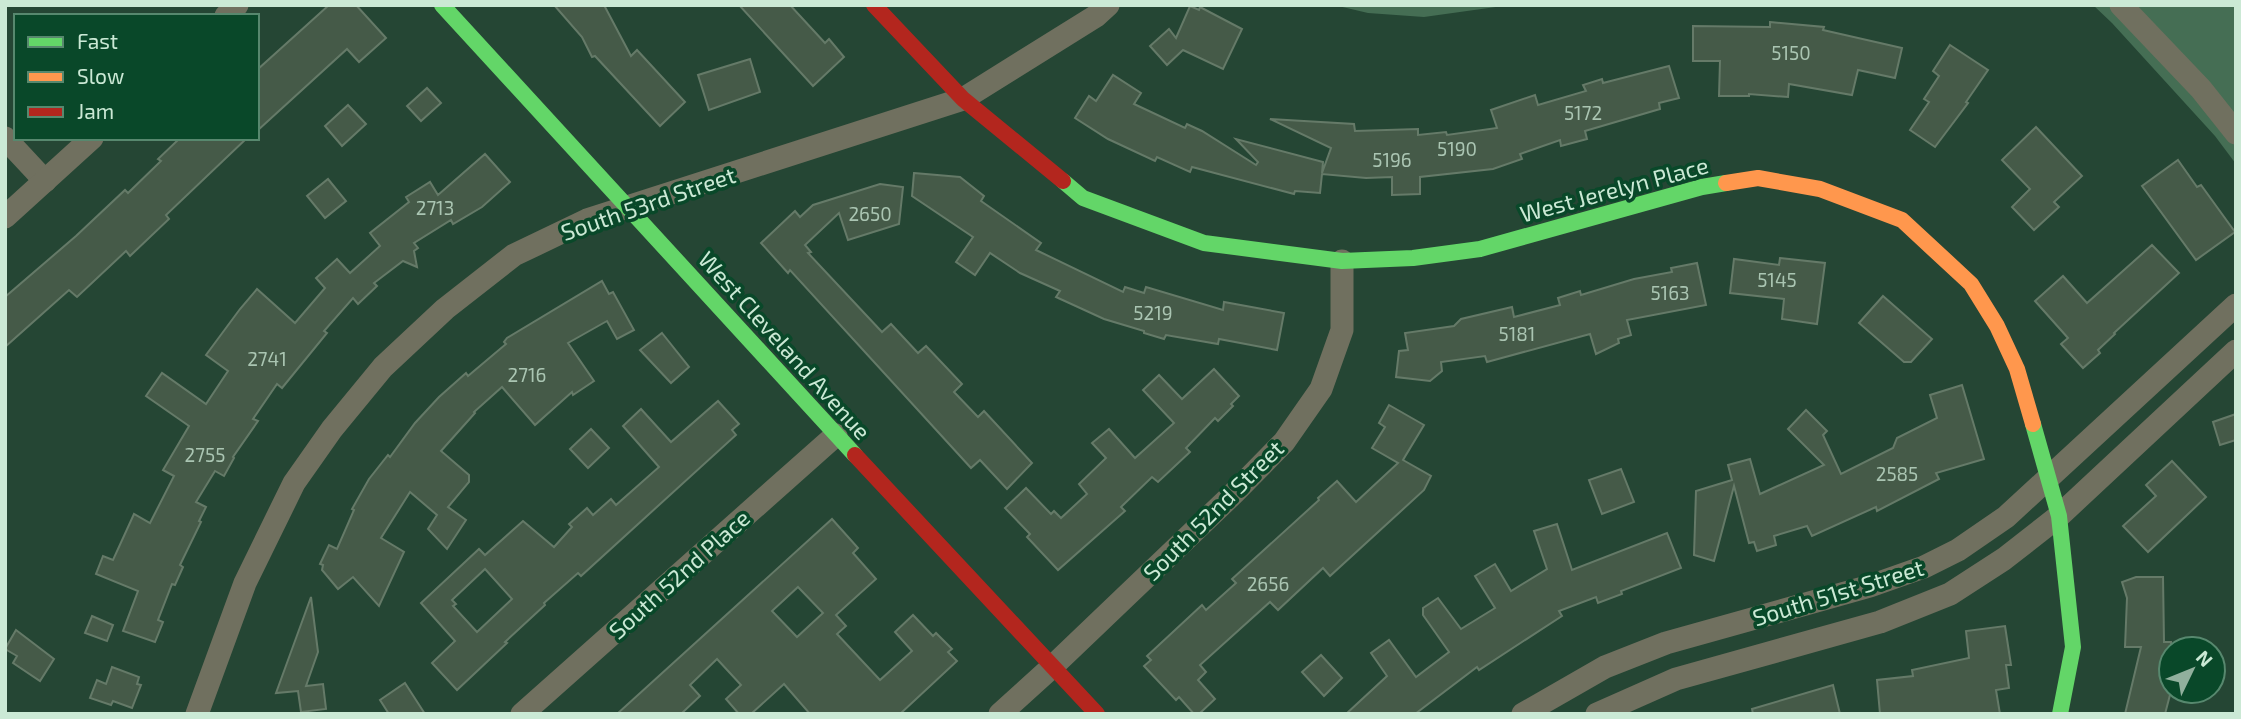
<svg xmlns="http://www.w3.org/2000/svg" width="2241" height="719" font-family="'Exo 2',sans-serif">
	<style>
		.green { fill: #456e54 }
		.building { fill: #455a48; stroke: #657a68; stroke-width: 2; fill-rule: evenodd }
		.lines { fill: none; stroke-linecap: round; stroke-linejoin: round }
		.street { stroke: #70705f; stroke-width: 23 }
		.fast { stroke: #63d668; stroke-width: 16 }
		.slow { stroke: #ff974d; stroke-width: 16 }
		.jam { stroke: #b3261e; stroke-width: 16 }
		.labels { text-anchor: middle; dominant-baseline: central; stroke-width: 7; stroke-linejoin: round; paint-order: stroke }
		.number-label { font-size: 19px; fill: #aac5b2 }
		.street-label { font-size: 23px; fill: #cbe9d5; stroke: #094829 }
	</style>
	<rect width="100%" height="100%" fill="#254634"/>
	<g class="green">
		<polygon points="1334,5 1510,5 1424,17 1368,13"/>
		<polygon points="2093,5 2236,5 2236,164 2215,136 2112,23"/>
	</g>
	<g class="building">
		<polygon points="329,5 356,5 386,38 359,62 347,49 257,131 257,70"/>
		<polygon points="554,5 604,5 631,56 637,50 685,102 660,126 595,56 592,57 582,37"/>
		<polygon points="739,5 790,5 825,43 829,39 844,57 813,86"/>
		<polygon points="1190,6 1199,10 1200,7 1242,29 1223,69 1183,50 1167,65 1150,46 1169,29 1176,38"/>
		<polygon points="1770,22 1824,27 1823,30 1902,48 1895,78 1858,70 1852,95 1789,84 1788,97 1749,94 1749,96 1719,96 1720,61 1693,61 1693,26 1770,27"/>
		<polygon points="1950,45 1988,70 1966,102 1968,103 1935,147 1910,130 1929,102 1924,99 1939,76 1933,71"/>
		<polygon points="750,59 760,92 709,110 698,75"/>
		<polygon points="1669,66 1679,98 1659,103 1660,109 1585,131 1587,139 1561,146 1560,140 1520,154 1522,159 1493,169 1420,177 1420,194 1392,195 1392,177 1366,178 1322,174 1320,193 1295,191 1294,194 1192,167 1190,172 1157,157 1155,161 1108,139 1075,118 1089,96 1096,101 1113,75 1141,93 1134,104 1185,128 1187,124 1202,131 1256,165 1258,162 1236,139 1323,162 1322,173 1331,148 1270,119 1354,124 1355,131 1418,129 1418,135 1446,132 1447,135 1497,128 1491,110 1535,95 1538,105 1586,91 1583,85 1602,79 1603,83"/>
		<polygon points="427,88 441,103 421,121 407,106"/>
		<polygon points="348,105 366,124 342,146 325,126"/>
		<polygon points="2036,127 2082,176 2054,202 2059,207 2034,230 2012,207 2030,189 2002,160"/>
		<polygon points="180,138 247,138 166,215 169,219 130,256 126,251 77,297 69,290 5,347 5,297 76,236 125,190 128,193 161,161 158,159"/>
		<polygon points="485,154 510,182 482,207 453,224 451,220 414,243 418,248 414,251 417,267 403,261 374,283 377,286 358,304 353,298 324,331 327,333 282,388 277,384 253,419 258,421 233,457 234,458 224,476 215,471 196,502 206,507 199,521 201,522 180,565 183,567 175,585 172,584 158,620 163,622 155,642 123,631 138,591 96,574 103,556 113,560 134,514 150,523 174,476 163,470 189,426 146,396 162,373 206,404 228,371 206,355 240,309 257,289 295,323 325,288 316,278 337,259 350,273 380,246 370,233 409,202 406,197 430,182 438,195"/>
		<polygon points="2178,160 2197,187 2201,185 2235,232 2196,260 2142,186"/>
		<polygon points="914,173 960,177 984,196 981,201 1041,243 1036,250 1123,292 1125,287 1144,293 1146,287 1223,310 1224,302 1284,313 1277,350 1219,339 1218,344 1166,335 1164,339 1144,333 1144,331 1104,319 1056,297 1060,291 1020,273 990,253 975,275 956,262 973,237 912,196"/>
		<polygon points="328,179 346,201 325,218 307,196"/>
		<polygon points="880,184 903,187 899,224 848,240 839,213 805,245 811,252 808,253 882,332 891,324 918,353 926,346 962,384 954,392 978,417 984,411 1032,463 1007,489 980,460 971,468 790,270 788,273 761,243 795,211 800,217 813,205"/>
		<polygon points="2152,245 2179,273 2114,333 2115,334 2098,350 2100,353 2083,368 2061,344 2068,338 2035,301 2063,276 2087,303"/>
		<polygon points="1780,258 1825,263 1817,324 1782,319 1784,299 1730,293 1734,259 1779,265"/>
		<polygon points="1697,263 1706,305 1627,320 1631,335 1618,339 1619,343 1596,354 1590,334 1487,362 1485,356 1441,362 1442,371 1430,381 1396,377 1399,351 1408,350 1405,333 1454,326 1461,319 1512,307 1514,317 1560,305 1558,298 1580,291 1581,295 1634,279 1672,272 1671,268"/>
		<polygon points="602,281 609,294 613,292 634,330 617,339 607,321 568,343 594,381 573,395 572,392 535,425 502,387 474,412 475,413 441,451 469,475 469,482 448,507 466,520 447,549 428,529 437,515 410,492 381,538 404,552 379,606 353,577 338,589 322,570 323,565 320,564 329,545 337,549 354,510 352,509 369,479 388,455 390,457 415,423 439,397 466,373 468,376 506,344 504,342 507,338"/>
		<polygon points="1883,296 1932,339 1911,362 1904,362 1859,323"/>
		<polygon points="662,333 689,367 671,383 640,350"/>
		<polygon points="1214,369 1239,396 1231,404 1233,406 1218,421 1215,418 1186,448 1190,452 1158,482 1152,477 1121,507 1125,511 1058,570 1027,537 1030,534 1005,508 1026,488 1051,514 1054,511 1061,518 1087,494 1079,484 1106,458 1092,443 1109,429 1135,458 1174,423 1143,390 1159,375 1182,399"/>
		<polygon points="1962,385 1984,459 1936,473 1939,479 1877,511 1876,507 1812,536 1807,526 1774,536 1776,545 1757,551 1754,542 1749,543 1734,486 1714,561 1694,555 1696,491 1732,480 1728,465 1750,459 1760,494 1824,465 1788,429 1806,410 1827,431 1823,435 1841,474 1893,448 1897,438 1937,418 1930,395"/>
		<path d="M718,401L739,424L732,430L736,435L581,576L578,573L544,603L545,605L505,642L507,643L457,690L432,663L455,641L421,603L479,549L485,555L523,521L554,547L572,527L569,524L587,508L593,515L611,499L616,505L659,467L623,426L641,409L671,442ZM485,569L512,599L477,632L453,606L456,604L452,600Z"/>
		<polygon points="1389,405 1424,425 1403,460 1431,476 1424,490 1330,576 1323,568 1278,610 1270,602 1200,665 1206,672 1198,680 1215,699 1199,714 1194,714 1179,697 1176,700 1144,666 1151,660 1147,656 1202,605 1206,610 1236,583 1232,579 1319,500 1318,498 1337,481 1356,502 1398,463 1372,448 1385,427 1379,423"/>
		<polygon points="2236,414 2236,440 2220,445 2213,422"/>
		<polygon points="591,429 609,448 588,468 570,449"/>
		<polygon points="2172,461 2206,497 2148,552 2123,526 2156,496 2146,485"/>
		<polygon points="1621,469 1634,502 1602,514 1589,480"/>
		<path d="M832,519L858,548L853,553L876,579L836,615L846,626L837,634L880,680L912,651L895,632L913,615L933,636L936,633L952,649L948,652L957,661L900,714H810L784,684L751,714H739L726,699L741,685L717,659L690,685L700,696L681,714H617ZM798,587L823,613L797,637L772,611Z"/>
		<polygon points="1557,524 1572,570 1667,533 1681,568 1621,591 1622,594 1598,603 1596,597 1559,611 1562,616 1479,670 1477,667 1415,714 1346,714 1387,676 1371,653 1389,640 1416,677 1449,652 1423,615 1423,608 1438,598 1461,629 1495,608 1475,576 1495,564 1511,591 1547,569 1534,531"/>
		<polygon points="2136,577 2163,577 2164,642 2171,642 2171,691 2165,714 2125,714 2141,647 2125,647 2127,598 2122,582"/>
		<polygon points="311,597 318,652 306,686 323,684 326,709 301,712 298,691 276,693"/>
		<polygon points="92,616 113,625 107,641 85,633"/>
		<polygon points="2005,626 2011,665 2006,665 2009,688 1996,690 2000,714 1880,714 1877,680 1913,676 1912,670 1969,658 1966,631"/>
		<polygon points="16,630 54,659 40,681 13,663 17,656 5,649"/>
		<polygon points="1321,655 1342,678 1324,696 1302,672"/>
		<polygon points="112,667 139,677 137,684 141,685 132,708 113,701 111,705 90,698 97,680 106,684"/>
		<polygon points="405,683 425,714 389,714 380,700"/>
		<polygon points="1833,685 1840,714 1753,714 1752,709"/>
	</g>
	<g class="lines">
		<g class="street">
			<polyline points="2121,5 2201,89 2236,133"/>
			<polyline points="226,16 237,5"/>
			<polyline points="5,138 45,181"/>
			<polyline points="5,217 92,138"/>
			<polyline points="197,714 245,583 294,483 332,429 383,367 445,309 514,255 587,220 963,99 1096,16 1108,5"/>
			<polyline points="522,714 836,435"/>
			<polyline points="1000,714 1053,666 1234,493 1284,442 1321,389 1342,330 1342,261"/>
			<polyline points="1523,714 1605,667 1666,643 1870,586 1924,567 1958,550 2006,517 2236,305"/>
			<polyline points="1597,714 1676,679 1880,622 1950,594 2004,559 2059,516 2236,351"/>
		</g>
		<g class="fast">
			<polyline points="442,5 855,455"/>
			<polyline points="1063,181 1083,198 1204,243 1342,261 1413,258 1480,249 1702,187 1726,183"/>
			<polyline points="2033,424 2059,516 2073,647 2060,714"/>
		</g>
		<polyline class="slow" points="1726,183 1758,178 1820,189 1902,220 1971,284 1997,326 2017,369 2033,424"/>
		<g class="jam">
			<polyline points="874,5 963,99 1063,181"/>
			<polyline points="855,455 1097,714"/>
		</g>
	</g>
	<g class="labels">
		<g class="number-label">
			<text x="1791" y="52">5150</text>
			<text x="1583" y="112">5172</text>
			<text x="1457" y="148">5190</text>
			<text x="1392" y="159">5196</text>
			<text x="435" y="207">2713</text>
			<text x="870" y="213">2650</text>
			<text x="1777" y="279">5145</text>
			<text x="1670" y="292">5163</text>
			<text x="1153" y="312">5219</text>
			<text x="1517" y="333">5181</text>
			<text x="267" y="358">2741</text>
			<text x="527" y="374">2716</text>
			<text x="205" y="454">2755</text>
			<text x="1897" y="473">2585</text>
			<text x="1268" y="583">2656</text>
		</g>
		<g class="street-label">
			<text transform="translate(1614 189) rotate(-15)">West Jerelyn Place</text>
			<text transform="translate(648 203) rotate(-19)">South 53rd Street</text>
			<text transform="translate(785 345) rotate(48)">West Cleveland Avenue</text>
			<text transform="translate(1213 510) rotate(-45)">South 52nd Street</text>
			<text transform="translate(679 574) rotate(-42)">South 52nd Place</text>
			<text transform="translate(1838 592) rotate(-17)">South 51st Street</text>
		</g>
	</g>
	<rect width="2241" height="719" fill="none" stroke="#cbe9d5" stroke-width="14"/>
	<rect x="14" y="14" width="245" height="126" fill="#094829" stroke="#57886e" stroke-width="2"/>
	<rect x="28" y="37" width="35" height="10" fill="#63d668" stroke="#57886e" stroke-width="2"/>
	<text x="77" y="49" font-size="21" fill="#cbe9d5">Fast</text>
	<rect x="28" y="72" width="35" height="10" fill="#ff974d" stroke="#57886e" stroke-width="2"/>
	<text x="77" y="84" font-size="21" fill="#cbe9d5">Slow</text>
	<rect x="28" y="107" width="35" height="10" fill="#b3261e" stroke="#57886e" stroke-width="2"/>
	<text x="77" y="119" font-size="21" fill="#cbe9d5">Jam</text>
	<g transform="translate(2192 670) rotate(47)"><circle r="33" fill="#094829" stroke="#57886e" stroke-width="2"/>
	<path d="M0-5L12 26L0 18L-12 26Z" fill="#91b09d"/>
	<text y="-10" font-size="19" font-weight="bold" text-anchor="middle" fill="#cbe9d5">N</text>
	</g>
</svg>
